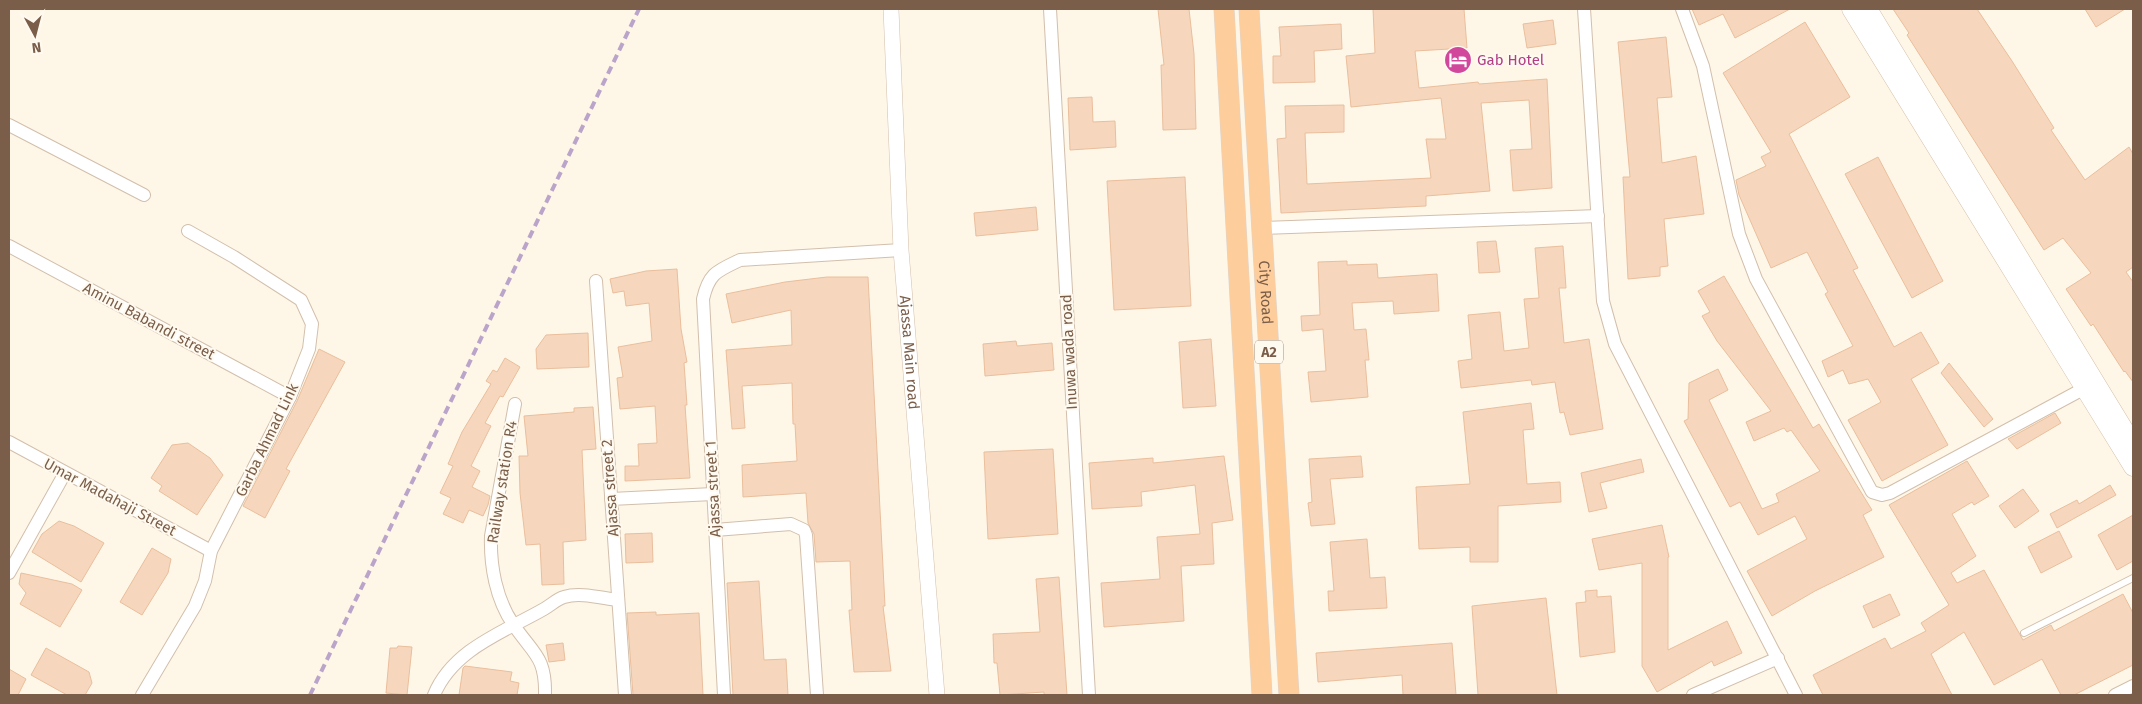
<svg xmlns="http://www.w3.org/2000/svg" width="2142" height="704" font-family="'Fira Sans',sans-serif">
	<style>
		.building { fill: #f6d7bd; stroke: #eabe9c }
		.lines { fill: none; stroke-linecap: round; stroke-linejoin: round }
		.service-casing { stroke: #d2bfac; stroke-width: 8 }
		.minor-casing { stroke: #d2bfac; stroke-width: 14 }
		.tertiary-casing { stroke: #d2bfac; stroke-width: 16 }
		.secondary-casing { stroke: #d5c0a9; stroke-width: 19 }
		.trunk-casing { stroke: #ddd5d0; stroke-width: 21 }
		.service { stroke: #fff; stroke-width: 6 }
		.minor { stroke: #fff; stroke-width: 12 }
		.tertiary { stroke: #fff; stroke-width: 15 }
		.secondary { stroke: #fff; stroke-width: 18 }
		.trunk { stroke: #fecd9c; stroke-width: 20 }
		.rail { stroke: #bba4ca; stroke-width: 4; stroke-dasharray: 8 5; stroke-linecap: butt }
		.labels { text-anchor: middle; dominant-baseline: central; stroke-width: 4; stroke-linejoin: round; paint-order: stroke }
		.shield { fill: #fffaf0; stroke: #a38d7b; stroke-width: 1 }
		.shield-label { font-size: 14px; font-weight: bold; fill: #7b5e49 }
		.hotel-label { font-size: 15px; fill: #b23c85; stroke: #fffaf0; text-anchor: start }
		.street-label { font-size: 15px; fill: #7b5e49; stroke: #fffaf0 }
	</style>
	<rect width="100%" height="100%" fill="#fef7e8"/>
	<g class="building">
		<polygon points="1158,9 1189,9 1194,54 1196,129 1163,130 1161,65 1164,65"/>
		<polygon points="1373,9 1464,9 1467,48 1415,51 1419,88 1478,82 1479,84 1547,79 1552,188 1513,191 1510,150 1532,149 1529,100 1481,103 1490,191 1426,196 1426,206 1281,213 1277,139 1286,138 1285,106 1344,105 1344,132 1305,133 1307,184 1431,178 1426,139 1446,139 1441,98 1351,107 1346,56 1375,53"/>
		<polygon points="1692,9 1790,9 1735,38 1723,14 1699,25"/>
		<polygon points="1893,9 1977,9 2012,61 2054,128 2051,130 2085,180 2129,147 2133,154 2133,267 2126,272 2133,282 2133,382 2125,371 2124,372 2093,324 2091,326 2066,289 2091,273 2063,238 2044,250 1907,35 1909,33"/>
		<polygon points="2085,9 2125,9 2096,27"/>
		<polygon points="1553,20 1556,44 1527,48 1523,24"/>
		<polygon points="1805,22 1850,97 1789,134 1858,268 1853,270 1894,347 1921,332 1939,363 1911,379 1948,445 1882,481 1848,420 1881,402 1868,379 1849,384 1843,370 1828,377 1822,361 1853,346 1825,294 1828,292 1807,252 1771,268 1739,195 1736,180 1766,166 1761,157 1771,152 1723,73"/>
		<polygon points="1341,24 1342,49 1314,51 1315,82 1273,83 1273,56 1281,56 1279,27"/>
		<polygon points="1666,37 1672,97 1657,98 1662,163 1696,156 1704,214 1664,219 1668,266 1660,267 1660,276 1628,279 1623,177 1630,177 1618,42"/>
		<polygon points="1092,97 1093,122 1115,121 1116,147 1070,150 1068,98"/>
		<polygon points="1878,157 1943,281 1912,298 1845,174"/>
		<polygon points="1185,177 1191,306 1114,310 1107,181"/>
		<polygon points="1036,207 1038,230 976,236 974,213"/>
		<polygon points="1496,241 1500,272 1479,273 1477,242"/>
		<polygon points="1563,246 1566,288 1559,288 1564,343 1589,339 1603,429 1570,435 1564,412 1560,413 1555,382 1532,385 1531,380 1461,388 1458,361 1472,359 1468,315 1500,312 1504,351 1529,348 1524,299 1539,298 1535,248"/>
		<polygon points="1347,261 1347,265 1377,264 1378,278 1437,274 1439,311 1394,314 1393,301 1352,303 1354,330 1366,329 1369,360 1365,360 1368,397 1311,402 1308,372 1326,371 1323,329 1302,331 1301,316 1320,315 1318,262"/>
		<polygon points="677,269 681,329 687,362 684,363 687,405 685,405 690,478 625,481 625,466 639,466 638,444 657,443 655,406 620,409 617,378 623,377 618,347 652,341 649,303 626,306 624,291 613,293 610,279 646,271"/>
		<polygon points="1724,276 1813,428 1819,424 1872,510 1863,515 1884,557 1815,591 1772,616 1747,571 1807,539 1795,516 1758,535 1740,502 1730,507 1684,421 1688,419 1689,383 1718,369 1728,390 1709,400 1762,509 1779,502 1776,494 1820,471 1791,430 1787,432 1784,428 1754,441 1746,422 1771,411 1717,341 1702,316 1710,312 1698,291"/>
		<polygon points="827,277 868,277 885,606 883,606 891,671 854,672 849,610 852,610 850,561 816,562 814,534 808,523 806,493 743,497 742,465 797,461 795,424 793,424 792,383 742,386 745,428 732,429 726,350 792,345 791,310 732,323 726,294 785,282"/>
		<polygon points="588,333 589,367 537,369 536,349 546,335"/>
		<polygon points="1211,339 1216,406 1183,408 1179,342"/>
		<polygon points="1016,341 1017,346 1052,343 1054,370 985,376 983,344"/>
		<polygon points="319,349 345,362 286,469 290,471 265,518 243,506 297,401"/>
		<polygon points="505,358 520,367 503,397 500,396 485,423 491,426 471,466 480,471 472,487 490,496 488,505 483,516 469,510 463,523 443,514 451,498 440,493 453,466 448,464 462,432 491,384 486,381 493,370 497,372"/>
		<polygon points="1949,363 1993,419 1984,427 1941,373"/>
		<polygon points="1531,403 1534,429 1523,430 1527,484 1560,482 1561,502 1498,506 1498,562 1470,562 1470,547 1419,549 1416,487 1470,484 1463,412"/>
		<polygon points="593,407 596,449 582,450 586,540 563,542 564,584 542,585 540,544 526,545 520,493 519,456 528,456 524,416 574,412 574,408"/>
		<polygon points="2055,413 2061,423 2017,449 2008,439"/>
		<polygon points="188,443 210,458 223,475 197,515 159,491 162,486 151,478 172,445"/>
		<polygon points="1053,449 1058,534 988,539 984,452"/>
		<polygon points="1224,456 1233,520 1212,523 1214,564 1181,566 1184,621 1104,627 1101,583 1160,579 1157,537 1200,534 1195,485 1141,492 1142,506 1092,509 1089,463 1153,458 1153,463"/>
		<polygon points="1361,456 1363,477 1330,479 1335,524 1311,526 1308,503 1312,502 1309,459"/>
		<polygon points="1641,459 1644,472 1600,483 1607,508 1589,512 1581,473"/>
		<polygon points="1967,461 1989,496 1974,505 1972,502 1952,514 1976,556 1951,573 1957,583 1984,570 2023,640 2051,625 2054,631 2123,594 2133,613 2133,665 2074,695 2061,695 2042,659 1994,685 1964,632 1931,654 1952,695 1823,695 1813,675 1885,638 1891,649 1926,631 1921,623 1949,605 1889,505"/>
		<polygon points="2110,485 2116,495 2057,528 2050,514 2077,500 2079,504"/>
		<polygon points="2023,489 2039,511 2015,528 1999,506"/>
		<polygon points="2133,515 2133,561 2117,570 2098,535"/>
		<polygon points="59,521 74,526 104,543 81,582 32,552 42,534"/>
		<polygon points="1662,525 1669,557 1668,557 1668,650 1727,621 1742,653 1714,666 1712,661 1657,692 1642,666 1642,563 1599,570 1592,539"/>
		<polygon points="2059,531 2072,557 2041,573 2028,547"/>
		<polygon points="652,533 653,562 626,563 625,534"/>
		<polygon points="1367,539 1370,578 1385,577 1387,608 1329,611 1328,591 1334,591 1330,542"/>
		<polygon points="152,548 171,559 168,573 142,615 120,602"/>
		<polygon points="21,573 72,584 82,590 60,627 20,604 26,593 19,584"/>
		<polygon points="1059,577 1067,695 1044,695 1044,692 1000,695 997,663 994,663 993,634 1040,632 1036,579"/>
		<polygon points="759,581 764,660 786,659 788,695 733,695 727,583"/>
		<polygon points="1597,590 1597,597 1611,596 1615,652 1580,657 1576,603 1586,602 1585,591"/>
		<polygon points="1890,594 1900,615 1873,628 1863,606"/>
		<polygon points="1546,598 1557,695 1478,695 1472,606"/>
		<polygon points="656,612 656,615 699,613 703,695 633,695 627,613"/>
		<polygon points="563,643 565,660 549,662 546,645"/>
		<polygon points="1452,643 1456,695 1403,695 1402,675 1318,682 1316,653"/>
		<polygon points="398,646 412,647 407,695 386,693 390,648 397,648"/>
		<polygon points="46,648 89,672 92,683 85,695 67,695 31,675"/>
		<polygon points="465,666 512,672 510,681 519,683 517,695 459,695 463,668"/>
		<polygon points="9,669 26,679 18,695 9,695"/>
	</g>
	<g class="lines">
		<g class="service-casing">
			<polyline id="service" points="2024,633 2133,578"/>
		</g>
		<g class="minor-casing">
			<g id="minor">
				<polyline points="1050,9 1089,695"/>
				<polyline points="1584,9 1603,301 1615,344 1796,695"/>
				<polyline points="1682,9 1703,66 1739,234 1756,279 1872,492 1882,495 1890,493 2085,388"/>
				<polyline points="9,125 144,195"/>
				<polyline points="1261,228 1598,216"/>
				<polyline points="9,246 290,397"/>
				<polyline points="596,281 625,695"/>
				<path d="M515,404L491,536C490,566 496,599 513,624C533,654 546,656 545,695"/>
				<polyline points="9,442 211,551"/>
				<polyline points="611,499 713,494"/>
				<polyline points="715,530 791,524 804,530 806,535 817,695"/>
				<polyline points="9,573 65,473"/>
				<polyline points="142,695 195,606 205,581 211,551 290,397 309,349 312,324 301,300 234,257 188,231"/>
				<path d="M434,695C453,649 504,632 544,609C551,605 557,599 564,597C580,592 601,598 618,600"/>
				<path d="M724,695L703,299C709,273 717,271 740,260L901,250"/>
				<polyline points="1693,695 1778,658"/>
				<polyline points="2115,695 2133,686"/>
			</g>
		</g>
		<g class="tertiary-casing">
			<g id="tertiary">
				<path id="s1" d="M891,9L901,250L937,695"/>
			</g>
		</g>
		<g class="secondary-casing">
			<g id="secondary">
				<polyline points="1851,9 2133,467"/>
				<polyline points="1868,9 2133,444"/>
			</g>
		</g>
		<g class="trunk-casing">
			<g id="trunk">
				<polyline points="1224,9 1262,695"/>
				<path id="s2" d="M1249,9L1289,695"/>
			</g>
		</g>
		<use href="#service" class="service"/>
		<use href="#minor" class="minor"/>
		<use href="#tertiary" class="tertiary"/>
		<use href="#secondary" class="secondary"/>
		<use href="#trunk" class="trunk"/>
		<polyline class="rail" points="310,695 639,9"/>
	</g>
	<defs>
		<g id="hotel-disc" transform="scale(1.4375)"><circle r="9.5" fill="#d1479c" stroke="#fffaf0"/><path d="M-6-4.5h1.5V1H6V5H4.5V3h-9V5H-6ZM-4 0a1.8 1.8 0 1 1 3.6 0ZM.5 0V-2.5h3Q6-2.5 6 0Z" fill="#fff"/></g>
	</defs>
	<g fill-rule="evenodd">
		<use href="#hotel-disc" x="1458" y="60"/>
	</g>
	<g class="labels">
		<rect class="shield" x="1255" y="340.5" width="28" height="23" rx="4"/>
		<g class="shield-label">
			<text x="1269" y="352">A2</text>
		</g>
		<g class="hotel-label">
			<text x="1477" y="60">Gab Hotel</text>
		</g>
		<g class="street-label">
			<text stroke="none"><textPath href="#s2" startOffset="284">City Road</textPath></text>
			<text transform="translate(149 321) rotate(28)">Aminu Babandi street</text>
			<text stroke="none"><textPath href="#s1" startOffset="344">Ajassa Main road</textPath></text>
			<text transform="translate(1069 352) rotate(-93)">Inuwa wada road</text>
			<text transform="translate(267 440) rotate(-64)">Garba Ahmad Link</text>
			<text transform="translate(502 482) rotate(-81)">Railway station R4</text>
			<text transform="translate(610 488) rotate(-94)">Ajassa street 2</text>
			<text transform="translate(713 489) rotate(-93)">Ajassa street 1</text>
			<text transform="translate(110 497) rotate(28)">Umar Madahaji Street</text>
		</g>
	</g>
	<rect width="2142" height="704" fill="none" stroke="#7b5e49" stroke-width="20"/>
	<g transform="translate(35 35) rotate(173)" stroke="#fffaf0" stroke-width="4" paint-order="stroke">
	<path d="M0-4L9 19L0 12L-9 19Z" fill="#7b5e49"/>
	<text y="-8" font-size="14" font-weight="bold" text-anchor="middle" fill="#7b5e49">N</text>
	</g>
</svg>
